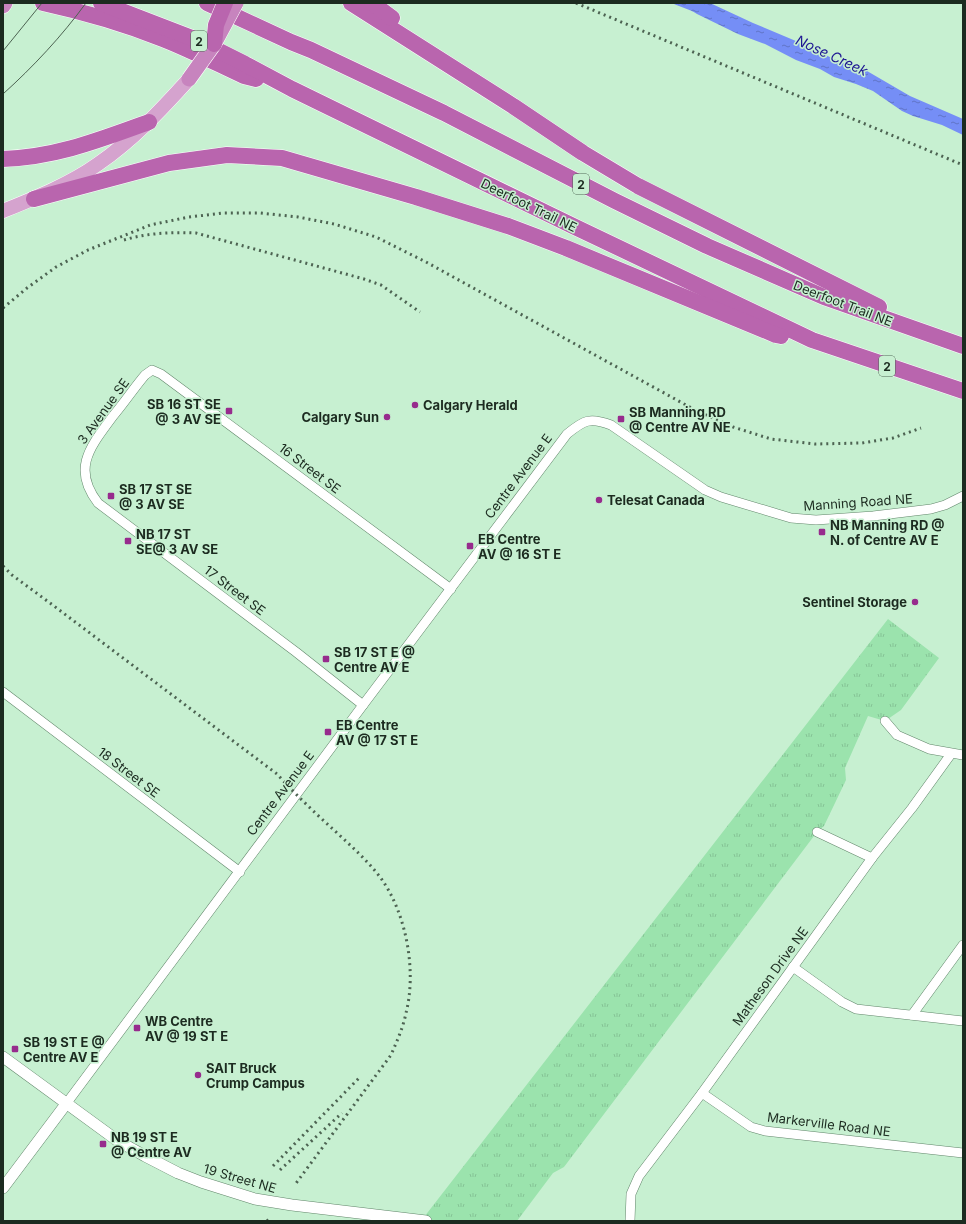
<svg xmlns="http://www.w3.org/2000/svg" width="966" height="1224" font-family="Inter,sans-serif">
	<style>
		.park { fill: url(#park-tufts) }
		.water { fill: url(#water-ripples) }
		.lines { fill: none; stroke-linecap: round; stroke-linejoin: round }
		.minor-casing { stroke: #61866a; stroke-width: 10 }
		.tertiary-casing { stroke: #61866a; stroke-width: 12 }
		.primary-casing { stroke: #fff; stroke-width: 15 }
		.trunk-casing { stroke: #fff; stroke-width: 16 }
		.motorway-casing { stroke: #fff; stroke-width: 17 }
		.minor { stroke: #fff; stroke-width: 9 }
		.tertiary { stroke: #fff; stroke-width: 11 }
		.primary { stroke: #d5a3ce; stroke-width: 14 }
		.trunk { stroke: #c784be; stroke-width: 15 }
		.motorway { stroke: #b965ae; stroke-width: 16 }
		.tram { stroke: #4d6352; stroke-width: 1 }
		.rail { stroke: #4d6352; stroke-width: 3; stroke-dasharray: 2 4; stroke-linecap: butt }
		.trunk-bridge-casing { stroke: #fff; stroke-width: 16; stroke-linecap: butt }
		.motorway-bridge-casing { stroke: #fff; stroke-width: 17; stroke-linecap: butt }
		.trunk-bridge { stroke: #c784be; stroke-width: 15 }
		.motorway-bridge { stroke: #b965ae; stroke-width: 16 }
		.poi-dot { fill: #972b8d; stroke: #c7f0d1; stroke-width: 1.5 }
		.labels { text-anchor: middle; dominant-baseline: central; stroke-width: 3; stroke-linejoin: round; paint-order: stroke }
		.shield { fill: #c7f0d1; stroke: #4f6655; stroke-width: 1 }
		.shield-label { font-size: 12px; font-weight: bold; fill: #1c2b20 }
		.street-label { font-size: 13px; fill: #1c2b20; stroke: #c7f0d1 }
		.poi-label { font-size: 13px; font-weight: bold; fill: #1c2b20; stroke: #c7f0d1; text-anchor: start }
		.water-label { font-size: 14px; font-style: italic; fill: #1e1793; stroke: #c7f0d1 }
	</style>
	<defs>
		<pattern id="park-tufts" width="24" height="20" patternUnits="userSpaceOnUse"><rect width="24" height="20" fill="#9be3ad"/><path d="M3 7l-1-3M5 7V3M7 7l1-3M15 17l-1-3M17 17v-4M19 17l1-3" fill="none" stroke="#85c395"/></pattern>
		<pattern id="water-ripples" width="26" height="14" patternUnits="userSpaceOnUse"><rect width="26" height="14" fill="#758ef6"/><path d="M2 4q2-2 4 0t4 0M15 11q2-2 4 0t4 0" fill="none" stroke="#5f74c7"/></pattern>
	</defs>
	<rect width="100%" height="100%" fill="#c7f0d1"/>
	<polygon class="park" points="888,619 939,658 901,710 885,721 868,716 845,768 846,780 824,826 817,832 564,1167 553,1173 517,1221 421,1221"/>
	<path class="water" d="M672,3H710L753,23L803,44L840,62L867,71L910,96L963,119V135L942,125L913,116L902,111L873,91L856,84L834,77L820,69L796,60L765,44L738,34L697,14C690,9 680,7 672,3Z"/>
	<g class="lines">
		<g class="minor-casing">
			<g id="minor">
				<polyline points="3,692 240,872"/>
				<path d="M363,705L296,652L98,503C71,468 91,446 113,416C124,403 134,388 145,375L152,370L161,374L451,589"/>
				<polyline points="885,721 897,735 929,749 963,755"/>
				<polyline points="817,832 872,858"/>
				<polyline points="793,967 842,1002 856,1009 963,1021"/>
				<polyline points="912,1015 963,945"/>
				<polyline points="702,1093 751,1127 765,1131 963,1153"/>
				<path d="M66,1104L363,705L567,434C584,420 590,417 611,425L705,490L721,497L791,518L816,520L873,516L931,509L945,505L963,496"/>
				<polyline points="630,1221 631,1194 639,1176 702,1093 872,858 912,808 951,754"/>
			</g>
		</g>
		<g class="tertiary-casing">
			<g id="tertiary">
				<polyline points="3,1057 118,1141 145,1156 178,1173 201,1182 255,1199 292,1205 426,1221"/>
				<polyline points="3,1188 66,1104"/>
			</g>
		</g>
		<g class="primary-casing">
			<path id="primary" d="M3,211C35,198 70,184 98,164C133,140 161,110 189,79"/>
		</g>
		<g class="trunk-casing">
			<polyline id="trunk" points="3,6 5,3"/>
		</g>
		<g class="motorway-casing">
			<g id="motorway">
				<path d="M43,3C84,12 125,24 163,39C191,50 218,64 244,76L256,79"/>
				<polyline points="101,3 197,40 245,64 292,89 573,226 812,340 963,391"/>
				<polyline points="207,3 291,42 311,50 444,113 615,201 707,246 824,297 963,346"/>
				<polyline points="351,3 513,106 583,153 638,186 879,307"/>
				<polyline points="372,3 392,18"/>
				<path d="M3,159C57,157 99,140 149,122"/>
				<polyline points="34,199 169,163 227,155 282,158 416,197 508,226 566,248 776,335 781,336"/>
			</g>
		</g>
		<use href="#minor" class="minor"/>
		<use href="#tertiary" class="tertiary"/>
		<use href="#primary" class="primary"/>
		<use href="#trunk" class="trunk"/>
		<use href="#motorway" class="motorway"/>
		<g class="tram">
			<polyline points="3,51 42,3"/>
			<path d="M3,94C33,67 62,36 86,3"/>
		</g>
		<g class="rail">
			<polyline points="576,3 963,165"/>
			<path d="M124,240C147,233 172,232 196,233L364,279L381,285L420,312"/>
			<polyline points="3,308 27,288 56,267 88,250 150,225 189,217 224,213 260,213 298,217 334,224 376,237 426,262 695,410 733,427 771,439 815,444 862,443 893,438 921,428"/>
			<path d="M3,566L12,575L50,603L277,774C295,794 315,813 335,831C351,846 367,860 380,877C406,912 417,970 406,1013C403,1028 397,1041 391,1055L294,1186"/>
			<polyline points="273,1166 361,1076"/>
			<polyline points="280,1170 342,1113"/>
			<polyline points="267,1221 269,1219"/>
		</g>
		<g class="trunk-bridge-casing">
			<polyline id="trunk-bridge" points="189,79 214,44 236,3"/>
		</g>
		<g class="motorway-bridge-casing">
			<polyline id="motorway-bridge" points="214,44 216,25 225,3"/>
		</g>
		<use href="#trunk-bridge" class="trunk-bridge"/>
		<use href="#motorway-bridge" class="motorway-bridge"/>
	</g>
	<g class="poi-dot">
		<circle cx="415" cy="405" r="4"/>
		<rect x="225" y="407" width="8" height="8" rx="2"/>
		<circle cx="387" cy="417" r="4"/>
		<rect x="617" y="415" width="8" height="8" rx="2"/>
		<rect x="107" y="492" width="8" height="8" rx="2"/>
		<circle cx="599" cy="500" r="4"/>
		<rect x="818" y="528" width="8" height="8" rx="2"/>
		<rect x="124" y="537" width="8" height="8" rx="2"/>
		<rect x="466" y="542" width="8" height="8" rx="2"/>
		<circle cx="915" cy="602" r="4"/>
		<rect x="322" y="655" width="8" height="8" rx="2"/>
		<rect x="324" y="728" width="8" height="8" rx="2"/>
		<rect x="133" y="1024" width="8" height="8" rx="2"/>
		<rect x="11" y="1045" width="8" height="8" rx="2"/>
		<circle cx="198" cy="1075" r="4"/>
		<rect x="99" y="1140" width="8" height="8" rx="2"/>
	</g>
	<g class="labels">
		<g class="shield">
			<rect x="191" y="31" width="16" height="20" rx="3"/>
			<rect x="573" y="174" width="16" height="20" rx="3"/>
			<rect x="879" y="356" width="16" height="20" rx="3"/>
		</g>
		<g class="shield-label">
			<text x="199" y="41">2</text>
			<text x="581" y="184">2</text>
			<text x="887" y="366">2</text>
		</g>
		<g class="street-label">
			<text transform="translate(529 205) rotate(26)">Deerfoot Trail NE</text>
			<text transform="translate(843 303) rotate(21)">Deerfoot Trail NE</text>
			<text transform="translate(103 411) rotate(-54)">3 Avenue SE</text>
			<text transform="translate(310 468) rotate(37)">16 Street SE</text>
			<text transform="translate(518 476) rotate(-53)">Centre Avenue E</text>
			<text transform="translate(858 502) rotate(-4)">Manning Road NE</text>
			<text transform="translate(235 590) rotate(37)">17 Street SE</text>
			<text transform="translate(129 772) rotate(37)">18 Street SE</text>
			<text transform="translate(280 793) rotate(-53)">Centre Avenue E</text>
			<text transform="translate(770 976) rotate(-54)">Matheson Drive NE</text>
			<text transform="translate(829 1124) rotate(7)">Markerville Road NE</text>
			<text transform="translate(240 1178) rotate(16)">19 Street NE</text>
		</g>
		<g class="poi-label">
			<text x="221" y="404" text-anchor="end">SB 16 ST SE<tspan x="221" dy="15">@ 3 AV SE</tspan></text>
			<text x="423" y="405">Calgary Herald</text>
			<text x="629" y="412">SB Manning RD<tspan x="629" dy="15">@ Centre AV NE</tspan></text>
			<text x="379" y="417" text-anchor="end">Calgary Sun</text>
			<text x="119" y="489">SB 17 ST SE<tspan x="119" dy="15">@ 3 AV SE</tspan></text>
			<text x="607" y="500">Telesat Canada</text>
			<text x="830" y="525">NB Manning RD @<tspan x="830" dy="15">N. of Centre AV E</tspan></text>
			<text x="136" y="534">NB 17 ST<tspan x="136" dy="15">SE@ 3 AV SE</tspan></text>
			<text x="478" y="539">EB Centre<tspan x="478" dy="15">AV @ 16 ST E</tspan></text>
			<text x="907" y="602" text-anchor="end">Sentinel Storage</text>
			<text x="334" y="652">SB 17 ST E @<tspan x="334" dy="15">Centre AV E</tspan></text>
			<text x="336" y="725">EB Centre<tspan x="336" dy="15">AV @ 17 ST E</tspan></text>
			<text x="145" y="1021">WB Centre<tspan x="145" dy="15">AV @ 19 ST E</tspan></text>
			<text x="23" y="1042">SB 19 ST E @<tspan x="23" dy="15">Centre AV E</tspan></text>
			<text x="206" y="1068">SAIT Bruck<tspan x="206" dy="15">Crump Campus</tspan></text>
			<text x="111" y="1137">NB 19 ST E<tspan x="111" dy="15">@ Centre AV</tspan></text>
		</g>
		<g class="water-label">
			<text transform="translate(832 55) rotate(25)">Nose Creek</text>
		</g>
	</g>
	<rect width="966" height="1224" fill="none" stroke="#1c2b20" stroke-width="8"/>
</svg>
